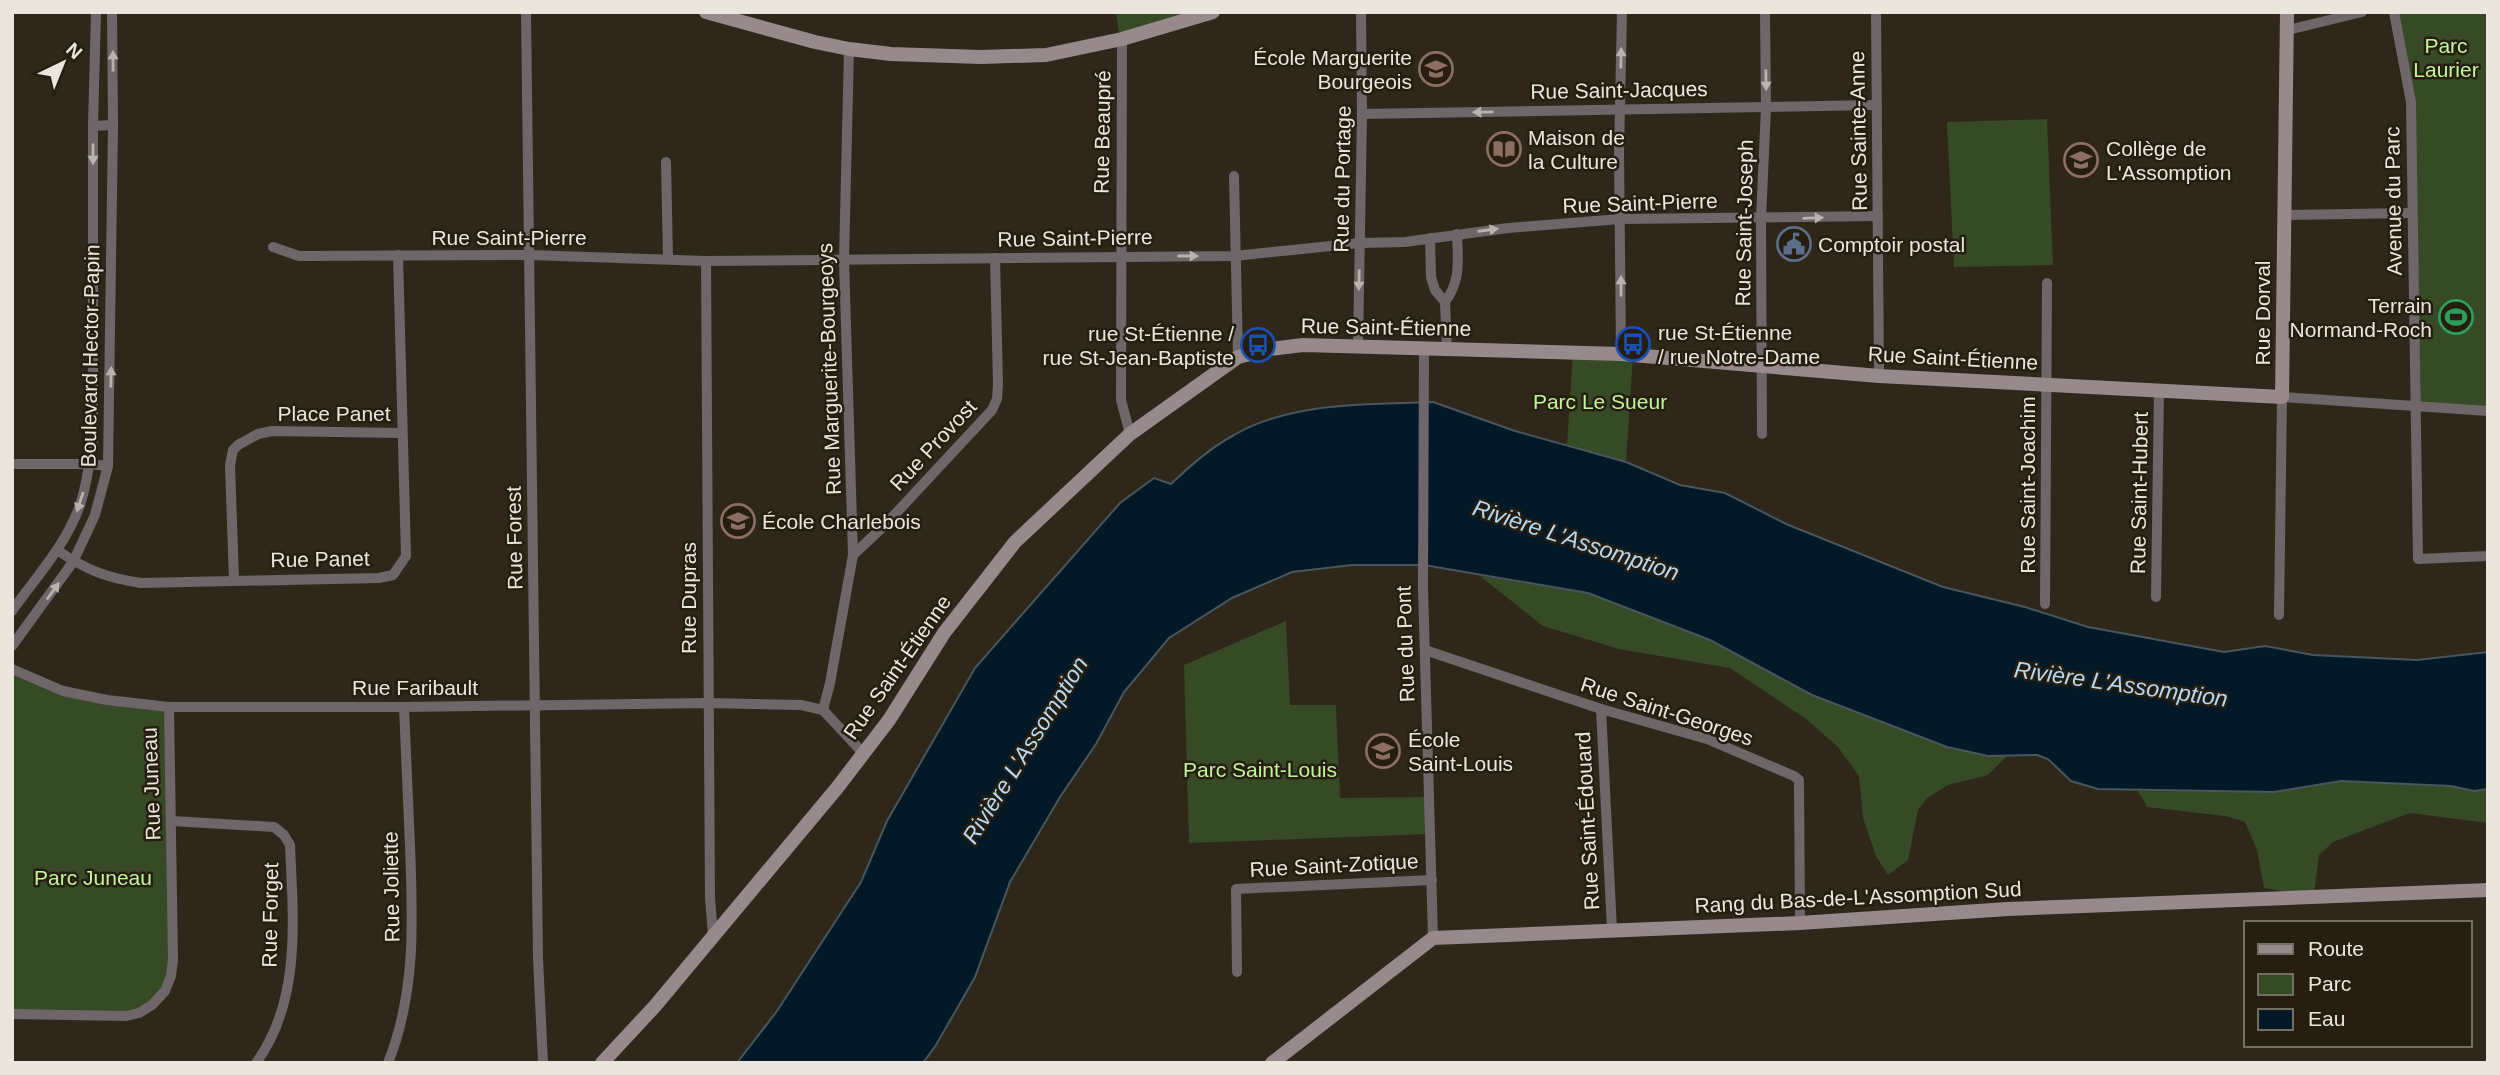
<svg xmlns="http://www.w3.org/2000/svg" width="2500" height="1075" font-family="Helvetica,sans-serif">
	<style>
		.green { fill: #364a26 }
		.water { fill: #031928; stroke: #48565e; stroke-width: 2 }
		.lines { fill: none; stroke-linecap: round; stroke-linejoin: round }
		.street { stroke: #6f6669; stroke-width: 10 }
		.secondary { stroke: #97898c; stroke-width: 14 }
		.oneway { fill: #b9b3af }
		.labels { text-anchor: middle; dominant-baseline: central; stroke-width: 5; stroke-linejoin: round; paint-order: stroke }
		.park-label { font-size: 21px; fill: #c1f698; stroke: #251e11 }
		.poi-label { font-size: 21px; fill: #eae6dd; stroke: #251e11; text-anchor: start }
		.street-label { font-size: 21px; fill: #eae6dd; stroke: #251e11 }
		.water-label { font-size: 23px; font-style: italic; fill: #b5d9f4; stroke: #251e11 }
	</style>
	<rect width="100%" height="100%" fill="#2f281a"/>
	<g class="green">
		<polygon points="1116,12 1213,12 1120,39"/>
		<polygon points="2394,12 2488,12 2488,411 2417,407 2411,102"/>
		<polygon points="2047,119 2053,265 1954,267 1947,122"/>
		<polygon points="1573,353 1633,355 1626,462 1567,446"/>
		<polygon points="1480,576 1588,593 1710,640 1812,695 1988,756 2007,756 1988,775 1948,785 1927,798 1918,810 1908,860 1888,875 1876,856 1863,818 1859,776 1837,746 1806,719 1730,668 1619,649 1543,626"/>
		<polygon points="1286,621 1290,705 1336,705 1340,798 1428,797 1429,834 1189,843 1184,665"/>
		<polygon points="12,669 63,691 169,707 173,934 165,991 139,1013 12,1014"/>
		<polygon points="2341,781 2451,786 2474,791 2488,789 2488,823 2410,813 2333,842 2319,855 2314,896 2264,888 2257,850 2245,822 2225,816 2147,807 2138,791 2275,792"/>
	</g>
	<path class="water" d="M1433,402L1515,431L1626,462L1680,485L1725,493L1786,524L1943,587L2025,607L2088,627L2224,652L2265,646L2313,655L2417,660L2488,652V789L2474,791L2451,786L2341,781L2274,792L2098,789L2071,781L2048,759L2037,755L1988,756L1947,747L1812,695L1710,640L1588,593L1424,565H1352L1292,572L1232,598L1169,638L1124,692L1096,744L1060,797L1010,882L975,977L936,1045L923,1063H737L777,1011L861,882L887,821L975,668L1120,503L1154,478L1171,484C1190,466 1210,448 1234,435C1293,401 1368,405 1433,402Z"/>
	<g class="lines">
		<g class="street">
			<polyline points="526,12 538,958 543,1063"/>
			<polyline points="1876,12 1879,376"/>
			<polyline points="2394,12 2411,102 2418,559 2488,556"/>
			<polyline points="2288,30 2362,12"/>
			<polyline points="1122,39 1121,400 1130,434"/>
			<polyline points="1362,114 1877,105"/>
			<polyline points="93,126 113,125"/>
			<polyline points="666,162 668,258"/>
			<polyline points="1234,176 1238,357"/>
			<polyline points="2284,215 2412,213"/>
			<polyline points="1430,238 1431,277 1435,290 1445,302 1447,349"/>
			<polyline points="273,247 299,256 530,255 706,261 1234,256 1360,243 1405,242 1508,228 1620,219 1878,216"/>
			<polyline points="706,261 710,898 713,935"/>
			<path d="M1445,302C1461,281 1458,260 1457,234"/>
			<polyline points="1358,346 1362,114 1361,12"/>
			<polyline points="1424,348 1423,588 1433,938"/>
			<polyline points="1621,354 1619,152 1622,12"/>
			<polyline points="1762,434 1761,219 1766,107 1765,12"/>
			<polyline points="12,464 90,464 108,466"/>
			<path d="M57,550C86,570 107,578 141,583L379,578L393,575L406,556L398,255"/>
			<polyline points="853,555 885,525 992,410 997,399 998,384 995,258"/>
			<polyline points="234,580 230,465 233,450 238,445 258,434 272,431 402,433"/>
			<polyline points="2156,597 2159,390"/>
			<polyline points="2045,604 2047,283"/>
			<path d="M12,611C36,577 66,545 80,505C87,484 90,461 93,440V126L96,12"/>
			<polyline points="2279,615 2282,397 2488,411"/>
			<polyline points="12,646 73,562 95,515 108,466 113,125 112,12"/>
			<polyline points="1425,650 1601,709 1707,739 1794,776 1799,780 1800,923"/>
			<polyline points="12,669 63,691 107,700 169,707 404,707 708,703 801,705 823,710"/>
			<polyline points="1601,709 1612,930"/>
			<polyline points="823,710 830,683 853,555 844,260 849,49"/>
			<polyline points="823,710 863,753"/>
			<path d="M172,821L274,827L284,835L290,845C293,918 302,1000 256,1063"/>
			<polyline points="1237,972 1236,889 1432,880"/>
			<polyline points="12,1014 126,1016 139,1013 152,1005 165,991 171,976 173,960 169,707"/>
			<path d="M388,1063C416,993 413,920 410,846C408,800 406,754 404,707"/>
		</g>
		<g class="secondary">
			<polyline points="706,12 815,42 849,49 891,54 981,57 1046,55 1122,39 1213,12"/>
			<polyline points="602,1063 655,1006 837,788 889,720 944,633 1015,542 1130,434 1238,357 1270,349 1303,345 1621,354 1879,376 2282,397 2287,12"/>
			<polyline points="1272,1063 1433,938 1800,923 2008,909 2488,890"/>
		</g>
	</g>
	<defs><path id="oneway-solid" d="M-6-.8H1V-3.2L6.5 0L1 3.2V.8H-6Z" transform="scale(1.75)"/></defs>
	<g class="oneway">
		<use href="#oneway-solid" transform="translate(1621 58) rotate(-89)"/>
		<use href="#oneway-solid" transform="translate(113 61) rotate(-90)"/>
		<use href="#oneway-solid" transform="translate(1766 80) rotate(89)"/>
		<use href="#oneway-solid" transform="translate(1483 112) rotate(179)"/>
		<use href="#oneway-solid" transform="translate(93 154) rotate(90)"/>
		<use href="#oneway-solid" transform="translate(1813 218) rotate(-2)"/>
		<use href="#oneway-solid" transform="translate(1488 230) rotate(-8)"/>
		<use href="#oneway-solid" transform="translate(1188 256)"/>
		<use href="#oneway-solid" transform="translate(1359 280) rotate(91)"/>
		<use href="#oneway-solid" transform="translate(1621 286) rotate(-90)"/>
		<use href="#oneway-solid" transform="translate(111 377) rotate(-89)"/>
		<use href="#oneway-solid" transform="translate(80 502) rotate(108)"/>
		<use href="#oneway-solid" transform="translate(53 591) rotate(-54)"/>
	</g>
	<defs>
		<g id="school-ring" transform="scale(1.75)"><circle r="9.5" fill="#251e11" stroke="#8d6e63" stroke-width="1.5"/><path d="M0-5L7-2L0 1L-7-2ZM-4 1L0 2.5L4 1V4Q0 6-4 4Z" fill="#8d6e63"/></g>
		<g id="library-ring" transform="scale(1.75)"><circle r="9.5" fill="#251e11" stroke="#8d6e63" stroke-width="1.5"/><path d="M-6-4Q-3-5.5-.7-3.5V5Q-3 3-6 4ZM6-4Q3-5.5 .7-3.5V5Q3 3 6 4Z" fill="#8d6e63"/></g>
		<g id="civic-ring" transform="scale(1.75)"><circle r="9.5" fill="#251e11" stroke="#5c6f8a" stroke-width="1.5"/><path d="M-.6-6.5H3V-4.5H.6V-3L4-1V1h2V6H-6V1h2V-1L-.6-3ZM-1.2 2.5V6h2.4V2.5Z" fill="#5c6f8a"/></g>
		<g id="stadium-ring" transform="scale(1.75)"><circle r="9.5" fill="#251e11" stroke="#2e9e5b" stroke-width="1.5"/><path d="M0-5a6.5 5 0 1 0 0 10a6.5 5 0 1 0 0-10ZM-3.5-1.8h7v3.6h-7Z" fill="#2e9e5b"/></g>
		<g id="bus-ring" transform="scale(1.75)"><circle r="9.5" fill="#251e11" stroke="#1a4fb4" stroke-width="1.5"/><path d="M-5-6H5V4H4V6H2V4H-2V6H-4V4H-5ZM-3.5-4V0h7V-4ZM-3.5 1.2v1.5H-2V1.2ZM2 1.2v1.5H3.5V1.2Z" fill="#1a4fb4"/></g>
	</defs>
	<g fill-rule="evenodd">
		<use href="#school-ring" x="1436" y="69"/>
		<use href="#library-ring" x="1504" y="149"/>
		<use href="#school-ring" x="2081" y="160"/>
		<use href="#civic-ring" x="1794" y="244"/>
		<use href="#stadium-ring" x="2456" y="317"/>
		<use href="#bus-ring" x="1633" y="344"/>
		<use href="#bus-ring" x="1258" y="345"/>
		<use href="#school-ring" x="738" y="521"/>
		<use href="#school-ring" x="1383" y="751"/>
	</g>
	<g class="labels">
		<g class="park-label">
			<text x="2446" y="45">Parc<tspan x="2446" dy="24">Laurier</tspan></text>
			<text x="1600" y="401">Parc Le Sueur</text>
			<text x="1260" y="769">Parc Saint-Louis</text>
			<text x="93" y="877">Parc Juneau</text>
		</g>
		<g class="poi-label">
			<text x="1412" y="57" text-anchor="end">École Marguerite<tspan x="1412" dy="24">Bourgeois</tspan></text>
			<text x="1528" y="137">Maison de<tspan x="1528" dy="24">la Culture</tspan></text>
			<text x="2106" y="148">Collège de<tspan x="2106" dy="24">L'Assomption</tspan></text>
			<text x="1818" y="244">Comptoir postal</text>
			<text x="2432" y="305" text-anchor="end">Terrain<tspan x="2432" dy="24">Normand-Roch</tspan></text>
			<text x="1658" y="332">rue St-Étienne<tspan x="1658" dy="24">/ rue Notre-Dame</tspan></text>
			<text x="1234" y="333" text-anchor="end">rue St-Étienne /<tspan x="1234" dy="24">rue St-Jean-Baptiste</tspan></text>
			<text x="762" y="521">École Charlebois</text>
			<text x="1408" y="739">École<tspan x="1408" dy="24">Saint-Louis</tspan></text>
		</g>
		<g class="street-label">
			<text transform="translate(1619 90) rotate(-1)">Rue Saint-Jacques</text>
			<text transform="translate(1858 131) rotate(-91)">Rue Sainte-Anne</text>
			<text transform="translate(1102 132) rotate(-89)">Rue Beaupré</text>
			<text transform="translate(1342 179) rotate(-89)">Rue du Portage</text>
			<text transform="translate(2393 201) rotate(-91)">Avenue du Parc</text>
			<text transform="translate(1640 203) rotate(-2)">Rue Saint-Pierre</text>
			<text transform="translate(1744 223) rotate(-89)">Rue Saint-Joseph</text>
			<text x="509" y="237">Rue Saint-Pierre</text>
			<text transform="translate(1075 238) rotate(-1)">Rue Saint-Pierre</text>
			<text transform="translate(2262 313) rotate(-90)">Rue Dorval</text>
			<text transform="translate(1386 327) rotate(1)">Rue Saint-Étienne</text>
			<text transform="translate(90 356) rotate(-89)">Boulevard Hector-Papin</text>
			<text transform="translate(1953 358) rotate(3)">Rue Saint-Étienne</text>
			<text transform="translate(829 369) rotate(-92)">Rue Marguerite-Bourgeoys</text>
			<text x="334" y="413">Place Panet</text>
			<text transform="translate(933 445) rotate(-47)">Rue Provost</text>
			<text transform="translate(2027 485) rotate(-90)">Rue Saint-Joachim</text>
			<text transform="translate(2139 493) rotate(-89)">Rue Saint-Hubert</text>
			<text transform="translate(514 538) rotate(-91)">Rue Forest</text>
			<text transform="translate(320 559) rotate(-1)">Rue Panet</text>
			<text transform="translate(688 598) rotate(-90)">Rue Dupras</text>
			<text transform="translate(1405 644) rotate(-92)">Rue du Pont</text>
			<text transform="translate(897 667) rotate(-55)">Rue Saint-Étienne</text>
			<text x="415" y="687">Rue Faribault</text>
			<text transform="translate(1667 711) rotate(18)">Rue Saint-Georges</text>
			<text transform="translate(151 784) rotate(-92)">Rue Juneau</text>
			<text transform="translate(1587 821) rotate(-93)">Rue Saint-Édouard</text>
			<text transform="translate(1334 865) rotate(-3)">Rue Saint-Zotique</text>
			<text transform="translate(391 887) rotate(-91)">Rue Joliette</text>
			<text transform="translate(1858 897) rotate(-3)">Rang du Bas-de-L'Assomption Sud</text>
			<text transform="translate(270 915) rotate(-89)">Rue Forget</text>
		</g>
		<g class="water-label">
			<text transform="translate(1576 540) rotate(18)">Rivière L'Assomption</text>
			<text transform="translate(2121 684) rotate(8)">Rivière L'Assomption</text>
			<text transform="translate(1025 750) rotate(-58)">Rivière L'Assomption</text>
		</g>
	</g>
	<rect width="2500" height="1075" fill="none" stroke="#eae6dd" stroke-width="28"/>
	<rect x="2244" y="921" width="228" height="126" fill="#251e11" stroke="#746e63" stroke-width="2"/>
	<rect x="2258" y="944" width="35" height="10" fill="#97898c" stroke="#746e63" stroke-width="2"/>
	<text x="2308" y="956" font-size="21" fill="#eae6dd">Route</text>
	<rect x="2258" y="974" width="35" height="21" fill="#364a26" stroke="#746e63" stroke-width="2"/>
	<text x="2308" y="991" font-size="21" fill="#eae6dd">Parc</text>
	<rect x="2258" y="1009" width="35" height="21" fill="#031928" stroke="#746e63" stroke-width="2"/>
	<text x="2308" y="1026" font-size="21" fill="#eae6dd">Eau</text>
	<g transform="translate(63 63) rotate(43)" stroke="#251e11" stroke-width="5" paint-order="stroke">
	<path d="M0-5L12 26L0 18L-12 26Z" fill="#eae6dd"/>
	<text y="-10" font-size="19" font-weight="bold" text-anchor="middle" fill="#eae6dd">N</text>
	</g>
</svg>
